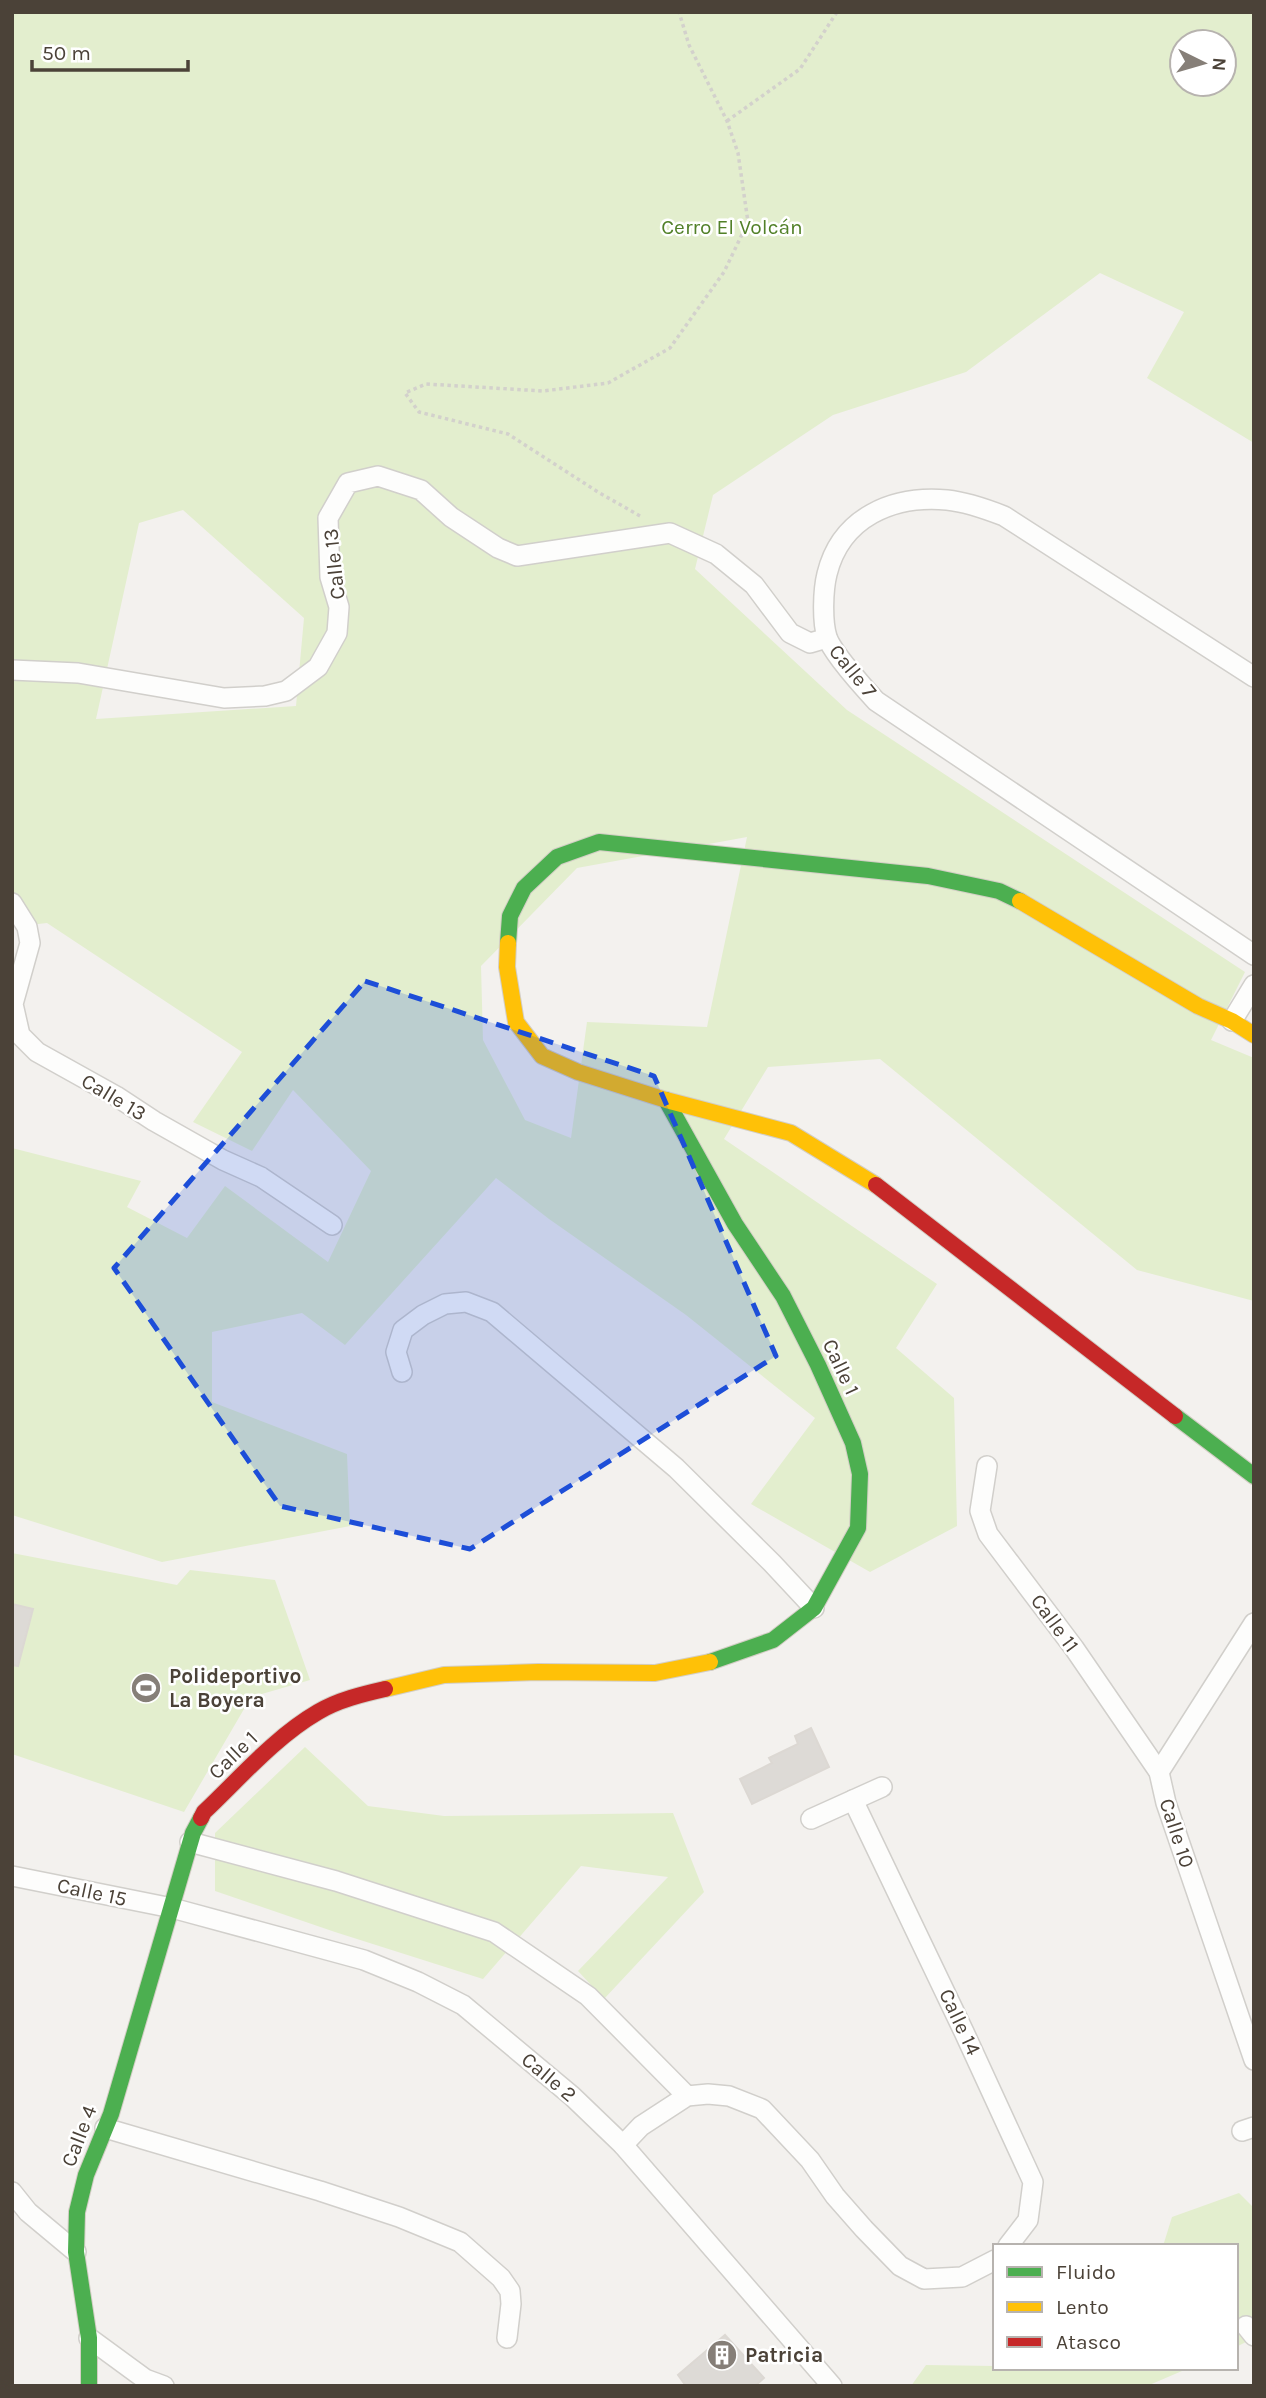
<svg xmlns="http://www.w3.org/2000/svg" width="1266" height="2398" font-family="Karla,sans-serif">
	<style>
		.green { fill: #e3eece; fill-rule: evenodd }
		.building { fill: #dddad6; stroke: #dcd8d3; stroke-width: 2 }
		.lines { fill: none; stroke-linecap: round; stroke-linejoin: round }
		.street-casing { stroke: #d1cfcb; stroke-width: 22 }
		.fast-casing { stroke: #d3cec5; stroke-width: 18 }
		.slow-casing { stroke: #d3cec5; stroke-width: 18 }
		.jam-casing { stroke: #d3cec5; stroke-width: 18 }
		.path { stroke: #d3d1cc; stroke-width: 3.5; stroke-dasharray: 3.5 3.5; stroke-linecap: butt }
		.street { stroke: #fdfdfc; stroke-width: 19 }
		.fast { stroke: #4caf50; stroke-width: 16 }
		.slow { stroke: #ffc107; stroke-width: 16 }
		.jam { stroke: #c62828; stroke-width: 16 }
		.marked { fill: #1d4ed8; fill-opacity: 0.2; stroke: #1d4ed8; stroke-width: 5; stroke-dasharray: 14 9; stroke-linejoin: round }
		.labels { text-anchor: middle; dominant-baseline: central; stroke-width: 5; stroke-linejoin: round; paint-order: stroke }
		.park-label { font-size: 21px; fill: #518028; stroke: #fff }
		.street-label { font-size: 21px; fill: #4b4238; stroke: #fff }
		.poi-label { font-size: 21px; font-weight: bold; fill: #4b4238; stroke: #fff; text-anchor: start }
	</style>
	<rect width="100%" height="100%" fill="#f3f1ee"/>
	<g class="green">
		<path d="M12,12H1254V443L1147,378L1184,312L1100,273L966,372L833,415L713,495L695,569L847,710L1245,972L1211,1040L1254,1058V1301L1137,1270L880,1059L768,1067L724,1139L937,1284L896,1348L954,1398L957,1526L870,1572L751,1504L815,1418L686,1315L549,1219L496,1178L345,1345L302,1313L212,1332V1402L347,1454L350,1526L162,1562L12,1515V1148L141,1181L127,1207L187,1238L225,1186L328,1262L371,1171L293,1090L252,1151L193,1122L242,1052L47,923L12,927ZM1182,42H1224V84H1182ZM183,510L304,618L296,706L96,719L139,523ZM747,837L707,1027L587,1022L571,1138L525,1120L483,1040L481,966L577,868Z"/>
		<polygon points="12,1553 177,1585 190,1570 275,1580 310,1680 251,1697 184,1812 12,1754"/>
		<polygon points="305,1747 368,1806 444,1816 673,1813 704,1892 604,1999 578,1971 668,1877 581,1866 483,1979 335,1932 215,1891 215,1833"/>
		<polygon points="1239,2193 1254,2208 1254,2338 1236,2347 1236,2246 1163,2246 1172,2217"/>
		<polygon points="926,2365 995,2366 995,2368 1189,2368 1147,2386 911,2386"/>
	</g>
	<g class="building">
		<polygon points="12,1604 33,1609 18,1666 12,1665"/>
		<polygon points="811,1728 829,1767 752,1804 740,1779 772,1763 769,1758 798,1744 795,1736"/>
		<polygon points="725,2335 764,2378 755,2386 686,2386 678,2375"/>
	</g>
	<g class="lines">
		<g class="street-casing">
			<g id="street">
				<polyline points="12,670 78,673 224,698 265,696 286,691 318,667 337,633 339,607 330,577 328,518 348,483 378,476 421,490 451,517 498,548 517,556 670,533 716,554 754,585 790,633 810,643 827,638"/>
				<path d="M1254,677L1004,516C986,509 967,502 947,500C893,495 841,517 827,574C823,590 822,621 827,637C832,652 864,688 876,701L1254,955"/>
				<polyline points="12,903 27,927 30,943 13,1004 20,1035 37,1052 116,1096 154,1121 223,1160 261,1177 332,1225"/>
				<polyline points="1232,1021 1254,985"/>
				<polyline points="402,1372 396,1352 403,1330 423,1315 445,1304 466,1302 492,1312 676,1468 772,1563 814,1608"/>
				<polyline points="987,1466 980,1511 988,1534 1074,1648 1159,1772 1166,1803 1254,2060"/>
				<polyline points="1159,1772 1254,1623"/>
				<polyline points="853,1800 964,2032 1033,2182 1028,2220 1008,2246"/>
				<polyline points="811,1819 882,1787"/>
				<polyline points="190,1842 336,1881 494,1932 588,1996 687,2096"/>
				<polyline points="12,1876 172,1908 364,1960 418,1982 463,2005 572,2096 623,2145 832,2386"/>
				<polyline points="105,2128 320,2191 399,2217 460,2242 501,2278 510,2291 511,2304 507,2338"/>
				<polyline points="1242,2131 1254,2127"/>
				<polyline points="623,2145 641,2126 687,2096 708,2094 729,2096 762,2109 810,2160 835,2196 864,2229 900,2266 924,2279 962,2277 995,2260"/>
				<polyline points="12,2192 28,2212 76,2252"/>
				<polyline points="1246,2326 1254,2336"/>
				<polyline points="89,2338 145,2379 164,2386"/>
			</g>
		</g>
		<g class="fast-casing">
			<g id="fast">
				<polyline points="508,943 510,916 524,888 557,857 599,842 928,876 999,891 1020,901"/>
				<polyline points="666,1100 735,1224 783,1296 818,1365 853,1443 860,1474 858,1528 814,1608 773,1640 710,1662"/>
				<polyline points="1175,1416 1254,1476"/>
				<polyline points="89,2386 89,2338 76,2252 77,2212 86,2175 111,2114 193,1833 201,1818"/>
			</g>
		</g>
		<g class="slow-casing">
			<g id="slow">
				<polyline points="1020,901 1198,1006 1232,1021 1254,1035"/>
				<polyline points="508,943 507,967 516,1022 542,1056 578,1072 666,1100 791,1133 876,1185"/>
				<polyline points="385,1689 444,1675 538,1672 655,1673 710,1662"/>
			</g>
		</g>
		<g class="jam-casing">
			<g id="jam">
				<polyline points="876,1185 1175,1416"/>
				<path d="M201,1818L204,1812C240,1778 275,1737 318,1712C338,1700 363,1694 385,1689"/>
			</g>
		</g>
		<g class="path">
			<polyline points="727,121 800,69 837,12"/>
			<polyline points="640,516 598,492 508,434 419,412 405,393 426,384 543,391 608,383 670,348 724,272 748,222 738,153 727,121 689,45 679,12"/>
		</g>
		<use href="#street" class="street"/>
		<use href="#fast" class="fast"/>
		<use href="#slow" class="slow"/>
		<use href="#jam" class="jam"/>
	</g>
	<path class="marked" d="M365,981L654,1076L776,1356L470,1549L280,1506L114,1268Z"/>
	<defs>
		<g id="stadium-disc" transform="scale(1.575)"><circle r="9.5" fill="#867f78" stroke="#fff"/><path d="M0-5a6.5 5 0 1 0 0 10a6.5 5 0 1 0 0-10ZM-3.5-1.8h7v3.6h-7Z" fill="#fff"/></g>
		<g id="building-disc" transform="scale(1.575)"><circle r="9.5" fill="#867f78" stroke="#fff"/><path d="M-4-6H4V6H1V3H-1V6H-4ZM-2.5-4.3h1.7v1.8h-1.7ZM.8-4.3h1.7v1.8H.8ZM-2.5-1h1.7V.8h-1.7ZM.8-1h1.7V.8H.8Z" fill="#fff"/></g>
	</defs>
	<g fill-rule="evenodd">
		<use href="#stadium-disc" x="146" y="1688"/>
		<use href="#building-disc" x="722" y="2355"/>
	</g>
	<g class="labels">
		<g class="park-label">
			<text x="732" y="227">Cerro El Volcán</text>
		</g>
		<g class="street-label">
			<text transform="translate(334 564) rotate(-96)">Calle 13</text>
			<text transform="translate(853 671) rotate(51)">Calle 7</text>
			<text transform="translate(114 1097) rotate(31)">Calle 13</text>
			<text transform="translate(841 1367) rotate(65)">Calle 1</text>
			<text transform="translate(1055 1623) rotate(54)">Calle 11</text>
			<text transform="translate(233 1755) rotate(-44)">Calle 1</text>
			<text transform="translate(1177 1833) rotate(72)">Calle 10</text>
			<text transform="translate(92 1892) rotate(12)">Calle 15</text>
			<text transform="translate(960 2022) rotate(65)">Calle 14</text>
			<text transform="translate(549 2077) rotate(40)">Calle 2</text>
			<text transform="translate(79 2136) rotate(-69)">Calle 4</text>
		</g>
		<g class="poi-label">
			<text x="169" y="1676">Polideportivo<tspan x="169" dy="24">La Boyera</tspan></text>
			<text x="745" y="2355">Patricia</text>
		</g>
	</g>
	<rect width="1266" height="2398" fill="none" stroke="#4b4238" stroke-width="28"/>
	<rect x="993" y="2244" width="245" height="126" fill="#ffffff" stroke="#b7b3af" stroke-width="2"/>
	<rect x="1007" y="2267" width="35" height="10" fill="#4caf50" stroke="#b7b3af" stroke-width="2"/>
	<text x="1056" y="2279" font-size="21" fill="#4b4238">Fluido</text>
	<rect x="1007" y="2302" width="35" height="10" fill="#ffc107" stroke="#b7b3af" stroke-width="2"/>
	<text x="1056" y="2314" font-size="21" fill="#4b4238">Lento</text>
	<rect x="1007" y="2337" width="35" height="10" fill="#c62828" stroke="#b7b3af" stroke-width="2"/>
	<text x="1056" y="2349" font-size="21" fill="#4b4238">Atasco</text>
	<g transform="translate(1203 63) rotate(95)"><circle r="33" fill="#ffffff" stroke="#b7b3af" stroke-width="2"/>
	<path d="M0-5L12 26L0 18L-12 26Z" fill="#867f78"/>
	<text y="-10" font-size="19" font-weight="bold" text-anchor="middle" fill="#4b4238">N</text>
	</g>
	<path d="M32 60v10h156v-10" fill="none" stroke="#4b4238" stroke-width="3.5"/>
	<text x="42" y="60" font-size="21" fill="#4b4238" stroke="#ffffff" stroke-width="5" paint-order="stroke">50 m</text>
</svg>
